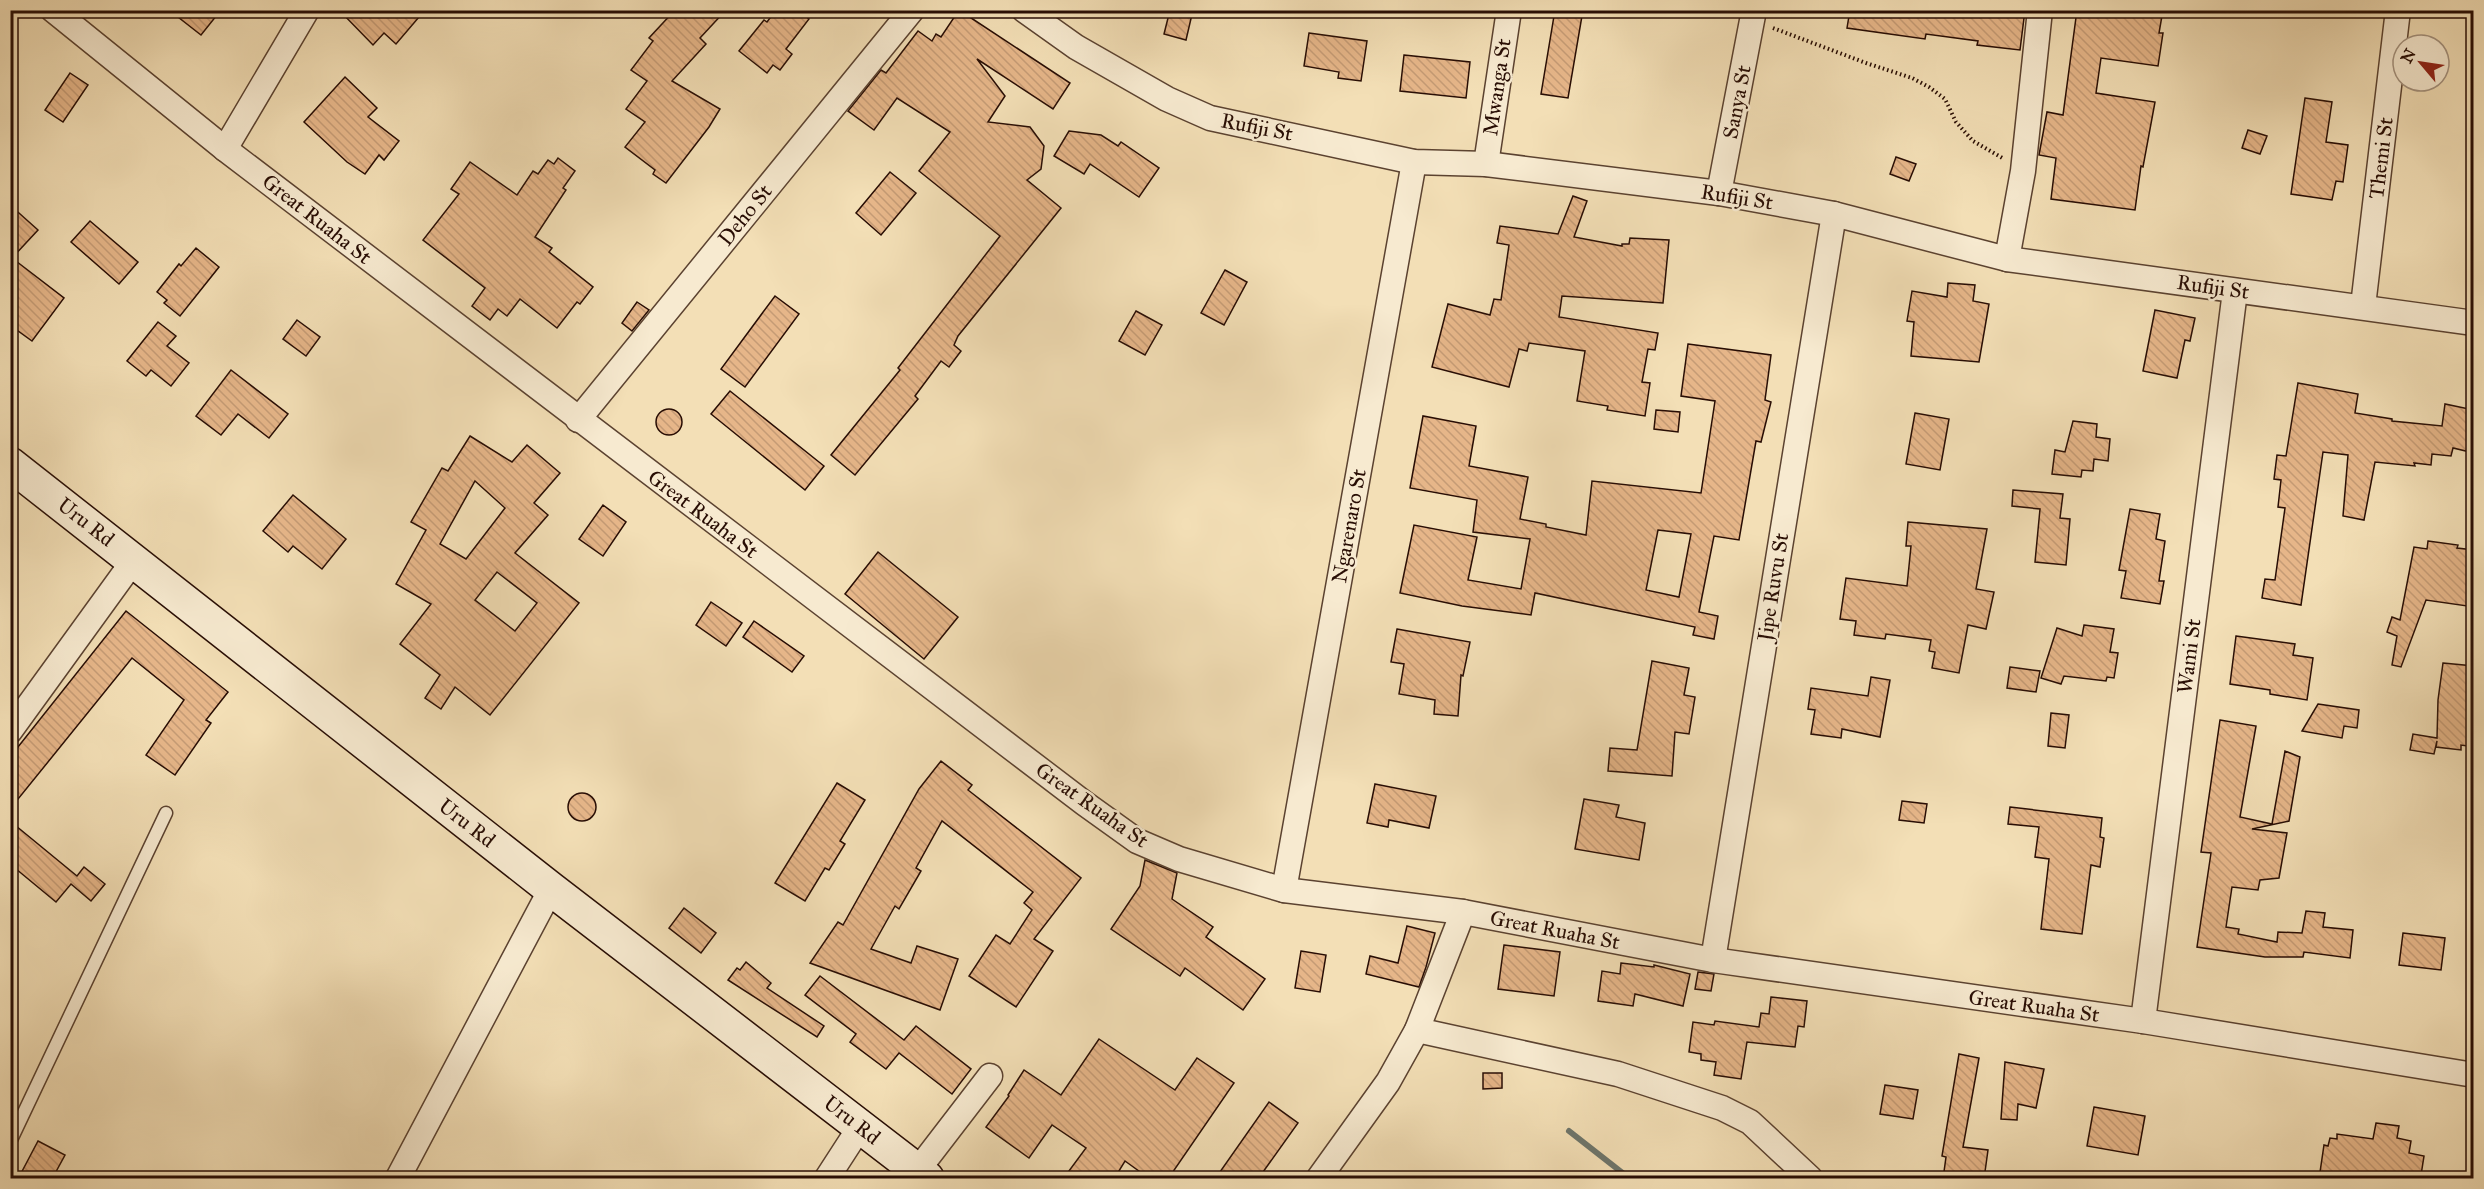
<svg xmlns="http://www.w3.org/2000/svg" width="2484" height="1189" font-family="'IM FELL Great Primer',serif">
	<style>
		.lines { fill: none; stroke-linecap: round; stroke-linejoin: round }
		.stream { stroke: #6e766c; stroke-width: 6 }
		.building { fill: url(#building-back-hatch); stroke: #280d04; stroke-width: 1.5; fill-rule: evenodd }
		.lane-casing { stroke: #5b4230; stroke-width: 15 }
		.street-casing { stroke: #5b4230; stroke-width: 27 }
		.secondary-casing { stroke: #280d04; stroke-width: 36 }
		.path { stroke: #280d04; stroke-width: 4; stroke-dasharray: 1.5 3; stroke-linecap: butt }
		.lane { stroke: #f7ead0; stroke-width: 12 }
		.street { stroke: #f7ead0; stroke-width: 24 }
		.secondary { stroke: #f7ead0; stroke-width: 33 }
		.labels { text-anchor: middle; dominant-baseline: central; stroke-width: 5; stroke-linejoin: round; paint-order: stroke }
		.street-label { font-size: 21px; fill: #280d04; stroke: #f7ead0 }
	</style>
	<defs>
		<pattern id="building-back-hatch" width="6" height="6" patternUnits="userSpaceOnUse" patternTransform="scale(1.5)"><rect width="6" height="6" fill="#e6b689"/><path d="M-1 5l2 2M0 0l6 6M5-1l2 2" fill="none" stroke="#c59b75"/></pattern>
	</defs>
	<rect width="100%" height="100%" fill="#f3dfb6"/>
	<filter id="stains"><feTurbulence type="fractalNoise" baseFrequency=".00333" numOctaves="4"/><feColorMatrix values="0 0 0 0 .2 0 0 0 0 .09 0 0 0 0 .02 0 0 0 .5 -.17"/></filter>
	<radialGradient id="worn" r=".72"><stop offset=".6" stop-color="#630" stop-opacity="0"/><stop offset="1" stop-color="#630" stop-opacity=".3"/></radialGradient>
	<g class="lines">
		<polyline class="stream" points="1569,1131 1629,1178"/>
	</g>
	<g class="building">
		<polygon points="169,10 221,10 201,35"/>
		<polygon points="339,10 425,10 396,44 384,33 373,45"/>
		<polygon points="675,10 726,10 700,38 706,44 672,81 720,109 709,127 666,183 653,174 655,170 625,147 645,122 626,109 647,81 631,70 653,41 649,38"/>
		<polygon points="776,10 797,10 809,19 786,49 792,54 780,70 773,65 767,73 739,51 764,20 767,22"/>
		<polygon points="959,10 1070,83 1053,109 977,59 1005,96 988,122 1030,127 1044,146 1041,169 1027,180 1061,208 958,336 954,345 961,351 949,367 941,361 915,396 918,399 855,475 831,455 900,370 898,368 1000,236 919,171 950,132 897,98 874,130 848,111 881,70 886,73 918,31 932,41 936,34 941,37"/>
		<polygon points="1170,10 1193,10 1186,40 1164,34"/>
		<polygon points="1555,10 1583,10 1568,98 1541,94"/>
		<polygon points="1850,10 2025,10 2020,50 1977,45 1978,41 1926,34 1925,39 1847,28"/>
		<polygon points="2077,10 2163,10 2159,33 2163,33 2158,66 2101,58 2096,93 2155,102 2143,167 2141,166 2135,210 2051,199 2056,158 2039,155 2047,112 2063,115"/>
		<polygon points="1309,33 1367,41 1361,81 1338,78 1339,72 1304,66"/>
		<polygon points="1404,55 1470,62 1466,98 1400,91"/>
		<polygon points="70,73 88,85 63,122 45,110"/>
		<polygon points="345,77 377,108 368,117 399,141 384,160 379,155 365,174 347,162 304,122"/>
		<polygon points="2305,98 2332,102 2326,142 2348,145 2343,182 2336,181 2332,200 2291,194"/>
		<polygon points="2248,130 2267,136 2260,154 2242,148"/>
		<polygon points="1069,131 1101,135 1118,146 1121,142 1159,168 1139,197 1090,164 1084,174 1054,156"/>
		<polygon points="1896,157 1916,164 1909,181 1890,174"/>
		<polygon points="558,158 575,171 563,188 566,190 535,237 552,248 549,252 593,287 580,304 577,302 557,328 520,299 507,316 498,309 490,320 472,306 485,288 423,240 459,194 451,189 470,162 517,195 533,171 538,174 548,160 554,164"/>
		<polygon points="890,172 916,193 881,235 856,213"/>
		<polygon points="1573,196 1587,201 1574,237 1622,246 1622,244 1629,244 1630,238 1669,240 1663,303 1562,296 1559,317 1658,333 1655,350 1648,349 1642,382 1650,383 1645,416 1607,410 1608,406 1577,401 1585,351 1529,343 1527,351 1519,349 1509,387 1432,367 1448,304 1490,315 1494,299 1501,300 1509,245 1497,243 1500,226 1558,234"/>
		<polygon points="10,205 38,230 12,258 64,298 32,341 10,325"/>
		<polygon points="90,221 138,262 119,284 71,242"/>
		<polygon points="196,248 219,267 180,316 164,303 167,300 157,292 179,264 181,266"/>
		<polygon points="1225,270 1247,282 1224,325 1201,313"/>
		<polygon points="1948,283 1975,285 1973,301 1989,304 1979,362 1911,356 1914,322 1907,321 1912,291 1947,297"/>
		<polygon points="775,296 799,314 745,387 721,369"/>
		<polygon points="637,302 649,310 632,331 622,323"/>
		<polygon points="2155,310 2195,318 2190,341 2185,340 2177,378 2143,371"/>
		<polygon points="1136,311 1162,325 1145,355 1119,341"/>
		<polygon points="297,320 320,337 306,356 283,339"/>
		<polygon points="158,322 176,336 167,346 189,363 171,386 151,370 146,376 127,361"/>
		<path d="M1688,344L1771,355L1765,400L1771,402L1761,442L1756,441L1739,540L1714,536L1699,612L1718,616L1714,639L1693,635L1695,627L1535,593L1531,615L1462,606L1400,593L1414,525L1477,537L1468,580L1521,589L1530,539L1473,532L1477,500L1410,488L1423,416L1476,426L1469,466L1528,477L1520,519L1546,524V527L1586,535L1592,481L1701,493L1715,401L1681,396ZM1658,530L1691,534L1679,597L1646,590Z"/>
		<polygon points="231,370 288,414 269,438 238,414 221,435 196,416"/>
		<polygon points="2298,383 2358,394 2355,413 2392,419 2392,421 2442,426 2445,404 2474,410 2474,453 2453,448 2451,456 2432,454 2431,465 2414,463 2415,466 2375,462 2364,520 2343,516 2348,455 2323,452 2301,605 2262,598 2265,579 2275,580 2285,508 2278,507 2281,480 2274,479 2277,455 2286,456"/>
		<polygon points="730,391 824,466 805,490 711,414"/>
		<circle cx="669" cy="422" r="13"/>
		<polygon points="1656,410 1680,412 1678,432 1654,429"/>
		<polygon points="1915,413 1949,419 1940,470 1906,464"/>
		<polygon points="2073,421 2097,424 2096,437 2110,439 2108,461 2094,459 2093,471 2082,470 2081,477 2052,474 2055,450 2065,452"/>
		<path d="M470,436L512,462L527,445L560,473L534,503L548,515L515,553L579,603L490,715L455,687L441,709L425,698L440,675L400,644L431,604L396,584L426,530L411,522L442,468L448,471ZM475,481L505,508L466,559L440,544ZM497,572L537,603L515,631L475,600Z"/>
		<polygon points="2013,490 2063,494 2060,518 2070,519 2066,565 2035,562 2040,509 2012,506"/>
		<polygon points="293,495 346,539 322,569 293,546 288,552 263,531"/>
		<polygon points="603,505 626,522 603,556 579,539"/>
		<polygon points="2130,509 2160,514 2156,539 2165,541 2159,581 2164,581 2160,604 2121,598 2126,571 2119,570"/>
		<polygon points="1908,522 1987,529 1976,589 1994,592 1986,629 1968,625 1959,673 1932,668 1935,652 1929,651 1931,640 1886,634 1885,639 1854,635 1856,621 1840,619 1846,578 1907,586 1911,546 1906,546"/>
		<polygon points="2428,541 2458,545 2457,548 2474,550 2474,607 2426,600 2401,667 2392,665 2397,636 2387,632 2392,617 2400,620 2414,547 2427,549"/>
		<polygon points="878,552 958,617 924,659 845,594"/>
		<polygon points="711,602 742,623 726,646 696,625"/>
		<polygon points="126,611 228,692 206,720 211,723 175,775 146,755 184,700 132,658 10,809 10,757"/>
		<polygon points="754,621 804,656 792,672 743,637"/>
		<polygon points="2084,625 2114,629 2110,652 2118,653 2114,678 2107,677 2106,681 2064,676 2061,684 2041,678 2057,628 2082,636"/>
		<polygon points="1397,629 1470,642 1463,676 1461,675 1458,716 1434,714 1435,700 1399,694 1404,664 1391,662"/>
		<polygon points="2236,636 2295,644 2293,655 2313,658 2307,700 2270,694 2270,690 2230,684"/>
		<polygon points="1652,661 1689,668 1684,695 1695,697 1689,734 1675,732 1672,776 1608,771 1610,748 1637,750"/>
		<polygon points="2443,663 2474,666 2474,747 2461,745 2461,750 2436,747 2437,741 2434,754 2410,750 2413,734 2437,738 2438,700"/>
		<polygon points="2010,667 2040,671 2036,692 2007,688"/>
		<polygon points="1871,677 1890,680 1880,737 1842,729 1841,738 1811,734 1815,710 1808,709 1811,688 1868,696"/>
		<polygon points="2318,704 2359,710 2357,728 2344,726 2342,738 2302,731"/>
		<polygon points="2051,713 2069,715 2065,748 2048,746"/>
		<polygon points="2220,720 2256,726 2240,817 2272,824 2285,751 2300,757 2289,821 2252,829 2287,833 2279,878 2260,880 2258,890 2232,887 2226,927 2239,929 2238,934 2277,942 2278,932 2302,933 2306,911 2325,913 2323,927 2353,930 2350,958 2304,952 2303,957 2265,957 2197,947 2211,853 2201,852"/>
		<polygon points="941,761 972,785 968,790 1081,878 1034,939 1053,951 1016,1007 969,976 996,935 1010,944 1032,910 1024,903 1033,892 942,821 916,868 921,871 899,909 895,906 871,949 911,963 917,946 958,959 940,1010 810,963 838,922 843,925 919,789"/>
		<polygon points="837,783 865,800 840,841 845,844 829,870 825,868 805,901 775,883"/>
		<polygon points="1375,784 1436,796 1429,828 1389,820 1388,827 1367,823"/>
		<circle cx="582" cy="807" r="14"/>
		<polygon points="1584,799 1619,805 1616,817 1645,823 1639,860 1575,849"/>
		<polygon points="1902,801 1927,804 1924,823 1899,820"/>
		<polygon points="2010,807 2102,818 2100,837 2104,838 2100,867 2091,865 2082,934 2041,929 2049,859 2035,857 2039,827 2008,824"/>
		<polygon points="10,821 77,876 84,867 105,884 91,901 71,884 56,902 10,864"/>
		<polygon points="1145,860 1177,873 1172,899 1213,927 1206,937 1265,979 1243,1010 1185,968 1180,976 1111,929 1140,886"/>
		<polygon points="684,908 716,933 701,953 669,928"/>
		<polygon points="1407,926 1435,933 1426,967 1419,987 1366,974 1370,956 1398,963"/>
		<polygon points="2403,933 2445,938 2441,970 2399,965"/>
		<polygon points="1504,945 1560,952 1554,996 1498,989"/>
		<polygon points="1301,951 1326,955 1320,992 1295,988"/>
		<polygon points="746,962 771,983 767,988 824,1026 817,1037 728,980 737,968 740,970"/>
		<polygon points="1621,963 1654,967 1654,965 1690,974 1683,1006 1635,994 1633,1006 1598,1001 1602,971 1620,974"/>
		<polygon points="1698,972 1714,974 1711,991 1695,989"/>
		<polygon points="820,976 904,1040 916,1026 971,1069 952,1094 899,1053 886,1069 850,1042 856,1034 805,995"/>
		<polygon points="1771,997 1807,1001 1804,1027 1798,1026 1795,1047 1747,1042 1741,1079 1714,1075 1716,1062 1701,1060 1701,1054 1689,1052 1693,1022 1714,1025 1715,1021 1759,1027 1761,1013 1769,1014"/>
		<polygon points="1099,1039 1175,1090 1197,1058 1234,1083 1168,1179 1150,1179 1125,1161 1114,1179 1063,1179 1086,1148 1052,1125 1029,1158 986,1127 1009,1096 1008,1095 1024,1070 1061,1095"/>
		<polygon points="1959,1054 1979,1058 1963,1147 1988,1150 1984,1179 1943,1179 1946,1157 1942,1156"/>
		<polygon points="2005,1062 2044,1069 2036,1108 2018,1104 2017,1120 2001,1119"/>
		<polygon points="1483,1073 1502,1073 1502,1088 1483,1089"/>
		<polygon points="1885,1085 1918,1090 1913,1119 1880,1114"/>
		<polygon points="1269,1102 1298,1123 1258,1179 1215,1179"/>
		<polygon points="2094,1107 2145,1116 2138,1155 2087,1146"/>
		<polygon points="2376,1123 2399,1126 2397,1138 2411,1141 2409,1153 2424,1156 2421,1175 2410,1173 2410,1179 2319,1179 2324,1145 2328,1146 2330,1138 2337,1139 2337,1134 2373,1139"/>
		<polygon points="38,1141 65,1155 52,1179 18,1179"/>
	</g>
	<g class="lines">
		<g class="lane-casing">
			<polyline id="lane" points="10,1142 166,813"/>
		</g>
		<g class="street-casing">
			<g id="street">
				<polyline points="53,10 225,149 1084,803 1137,841 1179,859 1284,890 1463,912 1713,960 2143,1021 2474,1075"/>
				<polyline points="1024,10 1076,47 1167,99 1210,118 1414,162 1486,164 1719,193 1834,214 2007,259 2474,323"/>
				<polyline points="225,149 307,10"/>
				<polyline points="1486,164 1509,10"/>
				<polyline points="1719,193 1754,10"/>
				<polyline points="2007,259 2023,171 2040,10"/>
				<polyline points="2363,306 2398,10"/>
				<polyline points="578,420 912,10"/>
				<polyline points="10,731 134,560"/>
				<polyline points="1284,890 1414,162"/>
				<polyline points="1713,960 1834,214"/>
				<polyline points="2143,1021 2235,291"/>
				<polyline points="1417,1030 1618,1074 1722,1108 1750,1122 1810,1178"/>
				<polyline points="917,1171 990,1076"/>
				<polyline points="398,1178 551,889"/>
				<polyline points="827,1178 860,1127"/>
				<polyline points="1319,1178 1388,1082 1417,1030 1463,912"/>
			</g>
		</g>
		<g class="secondary-casing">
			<polyline id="secondary" points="10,464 551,889 927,1178"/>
		</g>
		<polyline class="path" points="1773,28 1866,63 1912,78 1929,87 1945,99 1956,122 1973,141 2004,159"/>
		<use href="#lane" class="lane"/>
		<use href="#street" class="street"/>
		<use href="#secondary" class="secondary"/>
	</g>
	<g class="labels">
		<g class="street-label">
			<text transform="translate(1497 87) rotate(-82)">Mwanga St</text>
			<text transform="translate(1737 102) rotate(-79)">Sanya St</text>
			<text transform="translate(1257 127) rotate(11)">Rufiji St</text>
			<text transform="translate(2381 158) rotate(-83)">Themi St</text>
			<text transform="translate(1737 197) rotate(9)">Rufiji St</text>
			<text transform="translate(745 215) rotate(-51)">Deho St</text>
			<text transform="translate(317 219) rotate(38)">Great Ruaha St</text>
			<text transform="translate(2213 287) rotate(8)">Rufiji St</text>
			<text transform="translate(703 514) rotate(37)">Great Ruaha St</text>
			<text transform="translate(86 522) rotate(38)">Uru Rd</text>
			<text transform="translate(1349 526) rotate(-80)">Ngarenaro St</text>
			<text transform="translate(1773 587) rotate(-81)">Jipe Ruvu St</text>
			<text transform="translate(2189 656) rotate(-83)">Wami St</text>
			<text transform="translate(1092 805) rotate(35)">Great Ruaha St</text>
			<text transform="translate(467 823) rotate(38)">Uru Rd</text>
			<text transform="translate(1555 930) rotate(11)">Great Ruaha St</text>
			<text transform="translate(2034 1006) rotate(8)">Great Ruaha St</text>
			<text transform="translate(852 1120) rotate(38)">Uru Rd</text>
		</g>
	</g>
	<rect width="2484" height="1189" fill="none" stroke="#f3dfb6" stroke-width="36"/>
	<rect x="12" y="12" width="2460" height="1165" fill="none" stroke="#280d04" stroke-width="3"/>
	<rect x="18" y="18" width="2448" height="1153" fill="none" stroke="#280d04" stroke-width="1.5"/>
	<g transform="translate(2421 63) rotate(299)"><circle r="28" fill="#f7ead0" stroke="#a4927e" stroke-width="1.5"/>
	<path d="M0-4.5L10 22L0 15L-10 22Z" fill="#8f2418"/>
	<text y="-9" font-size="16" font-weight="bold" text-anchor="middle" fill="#280d04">N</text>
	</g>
	<rect width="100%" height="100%" filter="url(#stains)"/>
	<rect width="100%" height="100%" fill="url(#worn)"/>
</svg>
